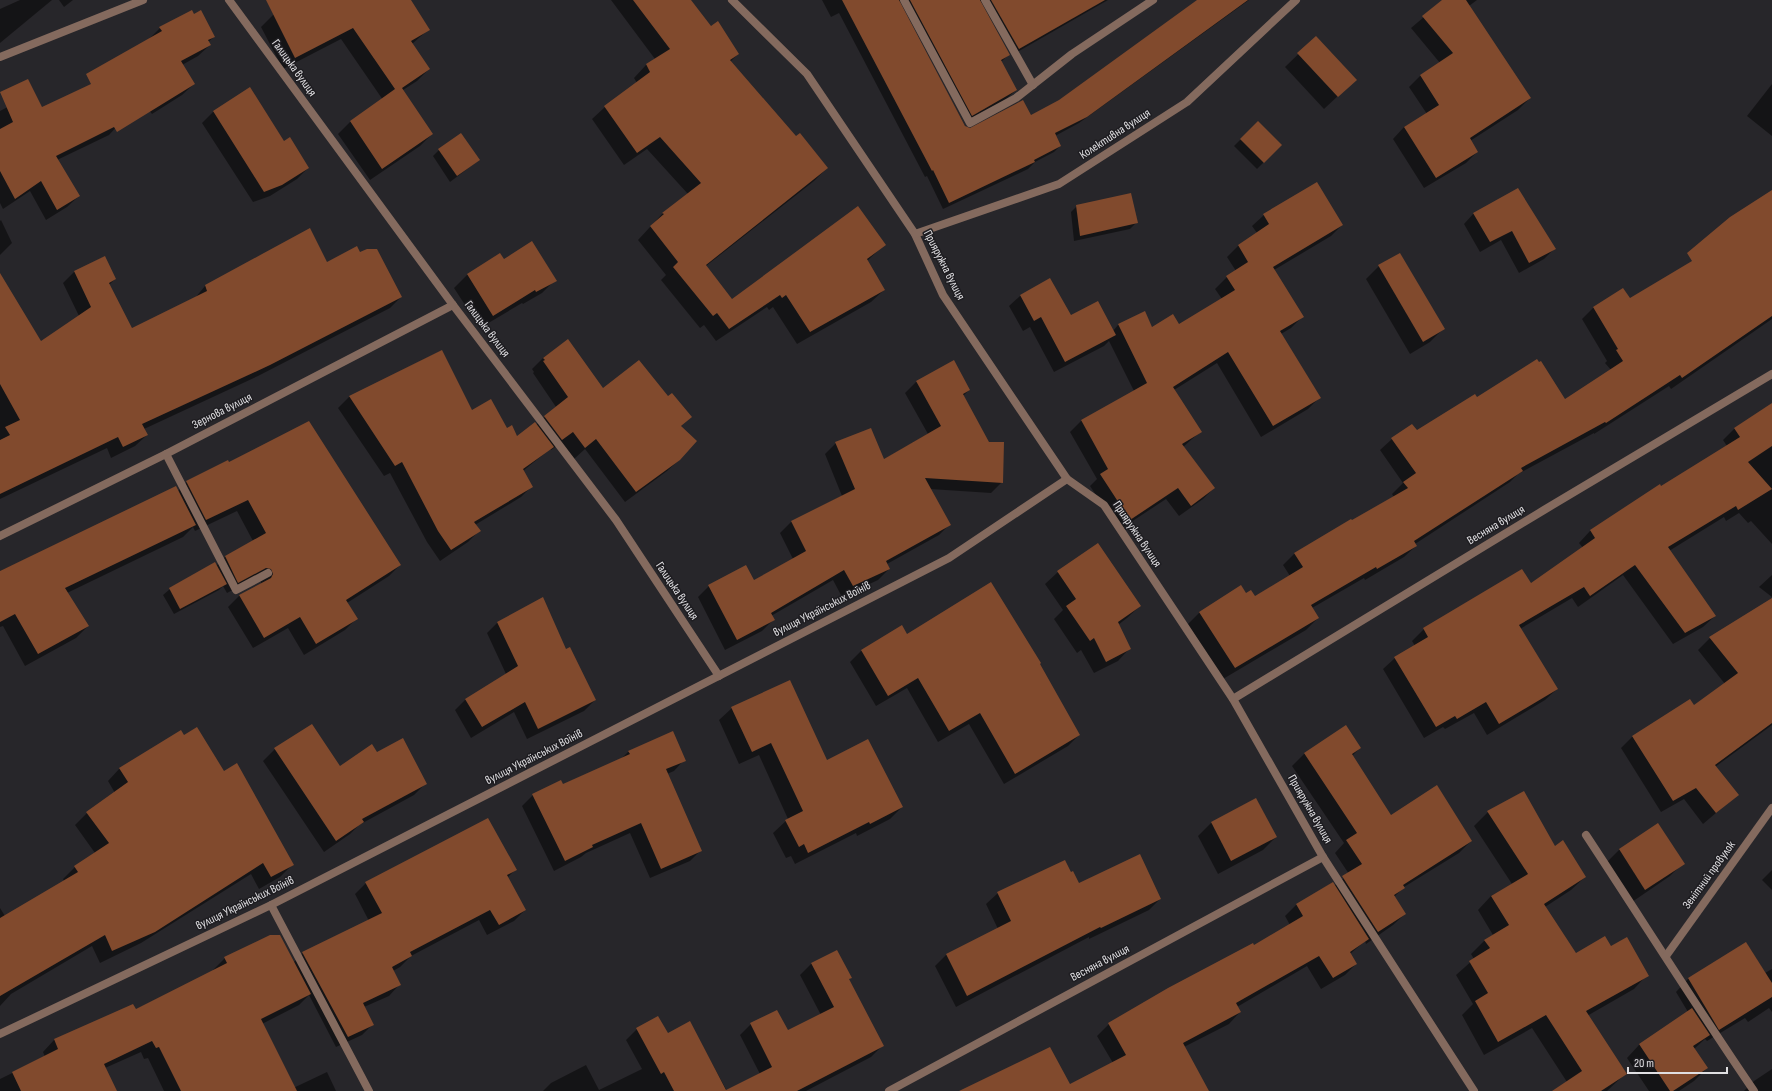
<svg xmlns="http://www.w3.org/2000/svg" width="1772" height="1091" font-family="'Sofia Sans Condensed',sans-serif">
	<style>
		.shadow { fill: #0007 }
		.building { fill: #814a2d }
		.lines { fill: none; stroke-linecap: round; stroke-linejoin: round }
		.service { stroke: #846a5e; stroke-width: 8 }
		.minor { stroke: #846a5e; stroke-width: 8 }
		.labels { text-anchor: middle; dominant-baseline: central; stroke-width: 3; stroke-linejoin: round; paint-order: stroke }
		.street-label { font-size: 12px; fill: #e0dfe2; stroke: #1e1d21 }
	</style>
	<rect width="100%" height="100%" fill="#27262a"/>
	<g class="shadow">
		<polygon points="20,0 52,0 0,43 0,9"/>
		<polygon points="59,0 73,0 64,7"/>
		<polygon points="294,0 410,0 429,29 412,44 429,69 417,81 403,90 432,134 420,146 370,180 338,134 350,122 383,100 341,39 283,69 261,27 273,15"/>
		<polygon points="611,0 690,0 710,27 738,54 730,62 796,138 827,168 814,181 706,266 732,300 885,244 867,261 884,290 871,302 797,344 773,307 769,310 767,307 716,341 704,325 700,328 661,280 666,275 638,240 663,213 688,194 647,149 624,165 592,119 605,107 637,83 634,78 646,65 655,59"/>
		<polygon points="822,0 897,0 966,128 973,129 1031,116 1060,101 1199,0 1249,0 1079,123 1055,136 1060,146 1054,152 1035,162 1028,169 943,209 927,176 925,177 839,13 831,17"/>
		<polygon points="897,0 978,0 1008,55 1001,62 1016,90 1005,100 966,121 903,4"/>
		<polygon points="978,0 1108,0 1012,55 983,4"/>
		<polygon points="1444,0 1477,0 1469,6 1530,98 1518,110 1470,141 1477,152 1466,163 1424,188 1393,139 1404,127 1427,114 1409,87 1420,76 1440,63 1411,28"/>
		<polygon points="194,15 214,37 208,42 210,45 198,56 182,65 194,84 182,95 152,114 113,65 149,39 160,28"/>
		<polygon points="1316,37 1355,80 1324,109 1285,67"/>
		<polygon points="1772,84 1772,136 1747,116"/>
		<polygon points="250,88 284,142 308,168 297,179 270,196 253,202 202,123 213,112"/>
		<polygon points="34,93 41,109 120,123 109,135 57,160 79,196 67,207 46,220 30,191 3,209 0,203 0,111"/>
		<polygon points="1258,122 1281,145 1257,169 1234,146"/>
		<polygon points="439,150 479,160 450,182 433,156"/>
		<polygon points="1317,183 1342,225 1331,236 1274,270 1302,317 1291,328 1281,334 1320,397 1308,409 1261,437 1217,363 1174,390 1200,432 1183,447 1214,488 1203,499 1179,516 1166,499 1119,530 1090,486 1097,479 1070,432 1081,421 1134,391 1109,341 1104,346 1054,372 1030,327 1023,331 1009,306 1020,296 1050,279 1071,317 1113,331 1118,325 1144,313 1152,328 1179,326 1222,299 1215,289 1227,277 1236,271 1227,257 1238,246 1257,233 1252,226 1264,215"/>
		<polygon points="1077,206 1136,223 1130,229 1074,241 1071,212"/>
		<polygon points="1474,213 1554,249 1544,259 1519,273 1501,240 1480,252 1464,224"/>
		<polygon points="1,220 12,243 0,255 0,221"/>
		<polygon points="1772,247 1772,319 1671,389 1669,386 1594,434 1594,433 1518,474 1510,482 1415,544 1416,546 1404,557 1365,580 1364,578 1312,608 1318,618 1306,630 1223,679 1188,624 1200,612 1245,594 1254,597 1290,576 1283,565 1295,553 1394,497 1392,494 1403,483 1380,450 1392,439 1416,432 1476,398 1565,400 1611,370 1605,363 1607,361 1582,319 1593,308 1623,289 1630,300"/>
		<polygon points="359,254 401,297 390,308 258,376 144,429 147,435 135,446 111,458 107,448 0,499 0,275 41,342 79,316 63,283 74,272 104,257 115,279 109,285 131,329 195,298 205,286 327,263"/>
		<polygon points="500,254 503,260 555,280 542,293 523,304 522,303 480,328 454,288 467,275"/>
		<polygon points="1379,266 1443,329 1430,342 1410,354 1366,279"/>
		<polygon points="568,340 603,390 668,398 691,417 680,427 679,460 667,471 625,502 585,449 574,459 561,443 551,450 550,449 523,471 532,486 521,497 475,525 479,531 468,542 440,561 427,542 390,473 384,476 338,408 349,397 441,351 471,411 507,429 517,438 536,425 556,407 533,373 534,372 532,369 543,358"/>
		<polygon points="954,362 969,390 963,396 1002,482 991,493 930,489 950,524 939,535 887,564 889,569 878,580 842,597 833,580 771,616 773,620 762,631 725,650 698,597 709,586 753,581 793,559 780,533 791,522 842,496 825,454 836,443 883,460 928,434 905,393 916,382"/>
		<polygon points="1772,404 1772,544 1751,521 1748,523 1739,513 1726,521 1724,517 1669,551 1715,616 1703,627 1673,644 1623,575 1578,607 1572,598 1520,629 1557,689 1545,700 1487,735 1474,713 1445,729 1443,727 1424,738 1383,669 1395,658 1415,646 1412,641 1424,629 1531,585 1583,548 1579,543 1590,531 1660,486 1661,487 1727,446 1723,440 1735,428"/>
		<polygon points="229,463 400,565 389,576 347,603 357,618 345,630 304,655 288,628 253,648 228,607 239,596 262,584 259,579 253,579 227,593 223,586 219,590 174,614 163,595 170,589 216,566 225,557 253,541 237,511 195,531 193,527 183,537 67,593 88,626 76,638 25,666 3,626 0,627 0,571 178,491 187,482"/>
		<polygon points="1097,545 1140,606 1127,618 1118,625 1130,648 1118,661 1094,673 1081,650 1077,653 1054,619 1063,610 1045,584 1058,572"/>
		<polygon points="1772,575 1772,597 1759,587"/>
		<polygon points="1772,620 1772,725 1715,767 1737,795 1703,824 1684,799 1661,812 1621,748 1633,736 1694,706 1725,684 1698,650 1710,638"/>
		<polygon points="498,622 566,651 595,700 584,711 527,739 514,712 471,738 455,710 465,700 506,674 487,633"/>
		<polygon points="861,651 1038,665 1079,735 1068,746 1004,784 969,724 938,742 907,688 876,706 850,662"/>
		<polygon points="732,708 827,761 902,807 890,819 857,836 856,833 795,864 791,856 786,858 773,833 788,819 759,755 739,764 719,720"/>
		<polygon points="1346,727 1360,748 1352,756 1391,817 1471,841 1459,853 1404,887 1394,897 1405,914 1393,925 1366,944 1365,941 1350,954 1356,964 1345,975 1321,989 1307,966 1237,1007 1240,1012 1229,1024 1184,1047 1208,1091 961,1091 1070,1086 1113,1063 1097,1036 1109,1024 1168,989 1254,947 1290,925 1285,916 1296,905 1332,883 1334,886 1349,874 1335,853 1344,843 1292,766 1304,754"/>
		<polygon points="184,736 224,772 292,865 280,877 259,889 251,874 141,943 100,963 92,946 11,994 0,1006 0,908 5,916 64,881 63,879 75,867 95,853 75,825 87,813 115,793 108,781 120,768"/>
		<polygon points="275,749 339,767 377,753 426,783 414,795 359,825 350,834 324,852 263,761"/>
		<polygon points="629,751 684,760 674,771 667,774 700,851 690,861 650,878 630,833 586,853 581,857 554,871 522,806 533,795 562,785 621,759"/>
		<polygon points="1256,799 1276,837 1263,850 1218,874 1198,836 1211,823"/>
		<polygon points="1488,812 1554,847 1585,877 1571,890 1545,907 1576,954 1611,948 1647,975 1634,989 1587,1016 1625,1074 1607,1091 1554,1091 1567,1082 1532,1028 1484,1055 1462,1015 1473,1004 1456,975 1474,959 1471,954 1485,940 1493,935 1478,910 1491,896 1512,884 1474,826"/>
		<polygon points="1658,825 1683,863 1670,876 1632,902 1606,863 1619,850"/>
		<polygon points="516,869 507,878 525,910 514,921 487,935 479,920 411,956 400,967 393,971 399,985 389,996 364,1007 373,1024 362,1035 336,1047 309,995 299,1005 262,1024 276,1091 164,1091 148,1058 144,1059 141,1052 105,1068 116,1091 0,1091 0,1079 45,1057 43,1052 54,1040 133,1005 135,1010 214,971 213,970 225,958 294,962 303,953 369,921 355,894 366,883"/>
		<polygon points="1772,870 1772,890 1762,880"/>
		<polygon points="1071,874 1078,884 1160,899 1149,910 1089,939 1089,937 956,1007 935,966 946,955 998,929 986,904 998,893"/>
		<polygon points="1746,943 1765,973 1772,969 1772,1012 1769,1008 1748,1022 1745,1018 1707,1041 1705,1039 1694,1049 1707,1068 1694,1081 1679,1091 1649,1091 1627,1058 1639,1045 1688,1012 1676,992 1688,979"/>
		<polygon points="836,951 848,980 882,1046 871,1057 806,1091 543,1091 551,1083 586,1065 599,1090 642,1069 626,1040 637,1029 667,1035 690,1023 727,1091 760,1074 740,1035 751,1024 787,1031 821,1015 800,975 811,964"/>
		<polygon points="1772,1069 1772,1091 1744,1091 1754,1081"/>
		<polygon points="327,1072 336,1091 287,1091"/>
	</g>
	<g class="building">
		<polygon points="266,0 411,0 430,30 411,41 430,69 402,88 433,134 382,169 350,121 395,89 353,28 295,58"/>
		<polygon points="633,0 691,0 711,26 718,21 739,54 730,60 796,136 800,133 828,168 706,265 732,299 858,206 886,245 867,259 885,290 810,332 786,295 782,298 780,295 729,329 717,313 713,316 673,267 678,262 650,226 664,214 662,213 701,183 660,137 637,153 604,106 650,72 646,64 670,49"/>
		<polygon points="842,0 899,0 965,126 970,128 1023,100 1031,115 1059,100 1197,0 1248,0 1087,117 1055,133 1061,146 1034,160 1035,162 949,203 933,170 932,171"/>
		<polygon points="910,0 980,0 1010,55 1001,60 1017,90 972,116"/>
		<polygon points="991,0 1105,0 1019,49"/>
		<polygon points="1442,0 1466,0 1531,98 1470,138 1478,152 1436,178 1404,127 1439,105 1420,75 1453,53 1422,16"/>
		<polygon points="192,10 194,14 201,10 215,37 208,40 211,45 181,61 195,84 117,132 114,127 56,156 80,196 57,210 41,181 15,199 0,171 0,129 13,122 0,92 28,79 42,107 91,84 86,74 162,31 159,27"/>
		<polygon points="1316,36 1357,80 1338,97 1297,53"/>
		<polygon points="250,87 284,141 290,137 309,168 282,185 264,192 213,111"/>
		<polygon points="1258,121 1282,145 1264,163 1240,139"/>
		<polygon points="461,133 480,160 457,176 438,149"/>
		<polygon points="1317,182 1343,225 1273,267 1304,317 1280,331 1321,398 1273,426 1228,352 1173,387 1202,432 1182,444 1215,488 1191,506 1178,488 1130,520 1100,474 1108,469 1081,420 1147,383 1118,324 1145,311 1152,327 1173,314 1179,324 1235,290 1226,276 1248,262 1238,245 1269,224 1263,214"/>
		<polygon points="1518,188 1556,249 1529,263 1512,231 1490,242 1473,213"/>
		<polygon points="1772,190 1772,316 1682,378 1680,375 1606,423 1605,422 1521,468 1523,471 1414,541 1417,546 1377,569 1376,567 1311,605 1319,618 1235,668 1199,612 1241,585 1246,593 1251,590 1255,596 1303,567 1294,553 1351,519 1352,520 1408,488 1403,482 1416,473 1391,438 1412,424 1417,430 1475,394 1477,397 1537,359 1539,362 1541,361 1565,399 1623,361 1616,350 1618,349 1593,307 1623,288 1630,298 1692,261 1687,253 1730,217"/>
		<polygon points="1131,193 1138,223 1080,236 1076,205"/>
		<polygon points="310,228 327,262 357,246 360,252 367,249 377,249 402,297 270,365 142,424 148,435 123,447 118,437 0,494 0,440 10,435 5,427 20,420 0,384 0,273 41,341 91,307 74,271 105,256 116,279 109,283 132,328 207,291 205,285"/>
		<polygon points="532,241 557,281 536,292 535,290 493,316 467,274 500,253 504,259"/>
		<polygon points="1400,253 1445,329 1423,342 1378,265"/>
		<polygon points="1050,278 1071,315 1098,301 1116,335 1065,362 1041,317 1034,321 1020,295"/>
		<polygon points="568,339 603,388 639,360 668,396 672,393 692,417 681,426 697,441 680,460 636,492 596,439 585,448 573,432 562,440 544,416 568,397 543,361 545,360 543,358"/>
		<polygon points="442,350 472,410 491,399 507,428 512,425 517,436 535,422 554,447 523,469 533,487 474,522 481,531 451,550 438,531 402,462 395,466 349,396"/>
		<polygon points="954,360 970,390 963,394 989,442 1004,442 1003,483 925,478 951,525 886,561 890,569 853,586 844,570 771,613 775,620 737,640 708,585 746,565 754,580 806,551 791,521 855,489 835,442 871,428 884,459 941,426 916,381"/>
		<polygon points="1772,403 1772,446 1748,462 1772,489 1738,510 1736,506 1668,547 1716,616 1685,633 1635,565 1590,596 1584,587 1519,625 1558,689 1499,724 1486,702 1457,719 1455,716 1436,727 1394,657 1428,637 1423,628 1522,569 1531,583 1595,538 1590,530 1660,484 1661,486 1740,437 1734,428"/>
		<polygon points="309,421 401,565 346,600 358,619 316,644 300,617 264,638 239,595 271,578 273,574 271,569 266,568 238,583 225,556 266,533 248,500 206,520 186,481 228,460 229,462"/>
		<polygon points="176,486 196,525 65,588 89,626 38,654 15,614 0,622 0,571"/>
		<polygon points="1098,543 1141,606 1118,622 1131,649 1106,662 1094,638 1090,641 1066,606 1076,599 1057,571"/>
		<polygon points="215,562 227,584 180,609 169,588"/>
		<polygon points="991,582 1041,663 1040,664 1080,735 1015,774 980,713 949,731 918,678 888,696 861,650 902,625 907,634"/>
		<polygon points="543,597 566,649 570,647 596,700 538,729 525,702 482,727 465,699 518,666 497,622"/>
		<polygon points="1772,598 1772,723 1715,765 1739,795 1716,813 1696,788 1673,801 1632,736 1690,699 1694,705 1738,673 1709,637"/>
		<polygon points="790,680 827,760 868,739 903,807 870,824 869,822 808,853 804,844 799,847 785,820 803,811 771,743 752,752 731,707"/>
		<polygon points="312,724 340,766 372,744 377,752 403,738 427,784 362,819 364,822 336,841 274,748"/>
		<polygon points="1346,725 1361,748 1352,754 1391,815 1437,785 1472,841 1403,885 1405,888 1394,895 1406,914 1378,932 1342,876 1362,864 1346,840 1357,833 1304,753"/>
		<polygon points="197,727 224,771 237,763 294,865 271,877 263,863 155,932 112,951 105,935 0,996 0,918 78,872 74,866 109,843 86,812 128,782 119,768 181,730 184,735"/>
		<polygon points="673,731 686,761 666,769 702,851 661,869 641,823 592,845 593,847 565,861 532,794 561,780 563,784 630,754 628,751"/>
		<polygon points="1524,791 1555,846 1563,840 1586,877 1544,904 1576,953 1605,936 1611,946 1627,937 1649,976 1586,1011 1627,1074 1601,1091 1552,1091 1582,1071 1546,1015 1498,1042 1475,1001 1488,993 1469,961 1490,948 1484,940 1509,925 1491,896 1528,874 1487,811"/>
		<polygon points="1256,798 1277,837 1231,861 1211,822"/>
		<polygon points="488,818 517,870 507,875 526,910 499,925 490,910 410,952 412,956 392,967 401,985 363,1003 374,1025 348,1037 302,952 382,913 365,882"/>
		<polygon points="1658,823 1685,864 1645,890 1619,849"/>
		<polygon points="1140,854 1161,899 1101,928 1100,927 967,996 946,954 1011,921 997,892 1065,860 1071,872 1073,871 1079,883"/>
		<polygon points="1333,882 1369,939 1350,952 1357,964 1333,978 1319,956 1236,1003 1241,1012 1183,1043 1209,1091 959,1091 1050,1047 1070,1084 1126,1055 1108,1023 1168,988 1253,943 1254,945 1303,916 1296,904"/>
		<polygon points="270,935 280,935 311,994 261,1019 297,1091 181,1091 159,1047 156,1048 152,1041 104,1064 117,1091 21,1091 12,1072 58,1049 54,1039 133,1004 136,1009 227,963 224,957"/>
		<polygon points="1746,942 1772,983 1772,997 1719,1030 1688,978"/>
		<polygon points="837,950 852,978 849,979 884,1046 797,1091 674,1091 664,1072 661,1074 636,1028 658,1016 668,1033 690,1021 726,1090 772,1067 750,1023 777,1010 788,1030 834,1007 811,963"/>
		<polygon points="1692,1008 1710,1035 1693,1046 1708,1068 1673,1091 1670,1091 1639,1044"/>
	</g>
	<g class="lines">
		<g class="service">
			<polyline points="904,0 970,123 1016,98 1072,54 1153,0"/>
			<polyline points="985,0 1033,85"/>
			<polyline points="166,454 236,590 268,573"/>
			<path d="M1586,835C1642,920 1696,1006 1754,1091"/>
			<polyline points="271,905 369,1091"/>
			<polyline points="1666,956 1772,808"/>
		</g>
		<g class="minor">
			<polyline points="229,0 453,305 616,520 719,676"/>
			<polyline points="732,0 807,74 915,234 943,295 1067,479 1104,505 1233,699 1323,857 1474,1091"/>
			<polyline points="0,57 143,0"/>
			<polyline points="915,234 1059,184 1187,102 1296,0"/>
			<polyline points="0,536 166,454 453,305"/>
			<polyline points="1233,699 1544,510 1772,374"/>
			<polyline points="0,1034 271,905 949,558 1067,479"/>
			<polyline points="889,1091 1323,857"/>
		</g>
	</g>
	<g class="labels">
		<g class="street-label">
			<text transform="translate(294 68) rotate(54)">Галицька вулиця</text>
			<text transform="translate(1115 134) rotate(-33)">Колективна вулиця</text>
			<text transform="translate(944 265) rotate(63)">Прияружна вулиця</text>
			<text transform="translate(487 329) rotate(53)">Галицька вулиця</text>
			<text transform="translate(222 411) rotate(-27)">Зернова вулиця</text>
			<text transform="translate(1496 525) rotate(-31)">Весняна вулиця</text>
			<text transform="translate(1137 534) rotate(56)">Прияружна вулиця</text>
			<text transform="translate(677 591) rotate(56)">Галицька вулиця</text>
			<text transform="translate(822 609) rotate(-27)">вулиця Українських Воїнів</text>
			<text transform="translate(534 757) rotate(-27)">вулиця Українських Воїнів</text>
			<text transform="translate(1310 809) rotate(60)">Прияружна вулиця</text>
			<text transform="translate(1709 875) rotate(-54)">Зенітний провулок</text>
			<text transform="translate(245 903) rotate(-26)">вулиця Українських Воїнів</text>
			<text transform="translate(1100 963) rotate(-28)">Весняна вулиця</text>
		</g>
	</g>
	<path d="M1628 1067v6h99v-6" fill="none" stroke="#e0dfe2" stroke-width="2"/>
	<text x="1634" y="1067" font-size="12" fill="#e0dfe2" stroke="#1e1d21" stroke-width="3" paint-order="stroke">20 m</text>
</svg>
